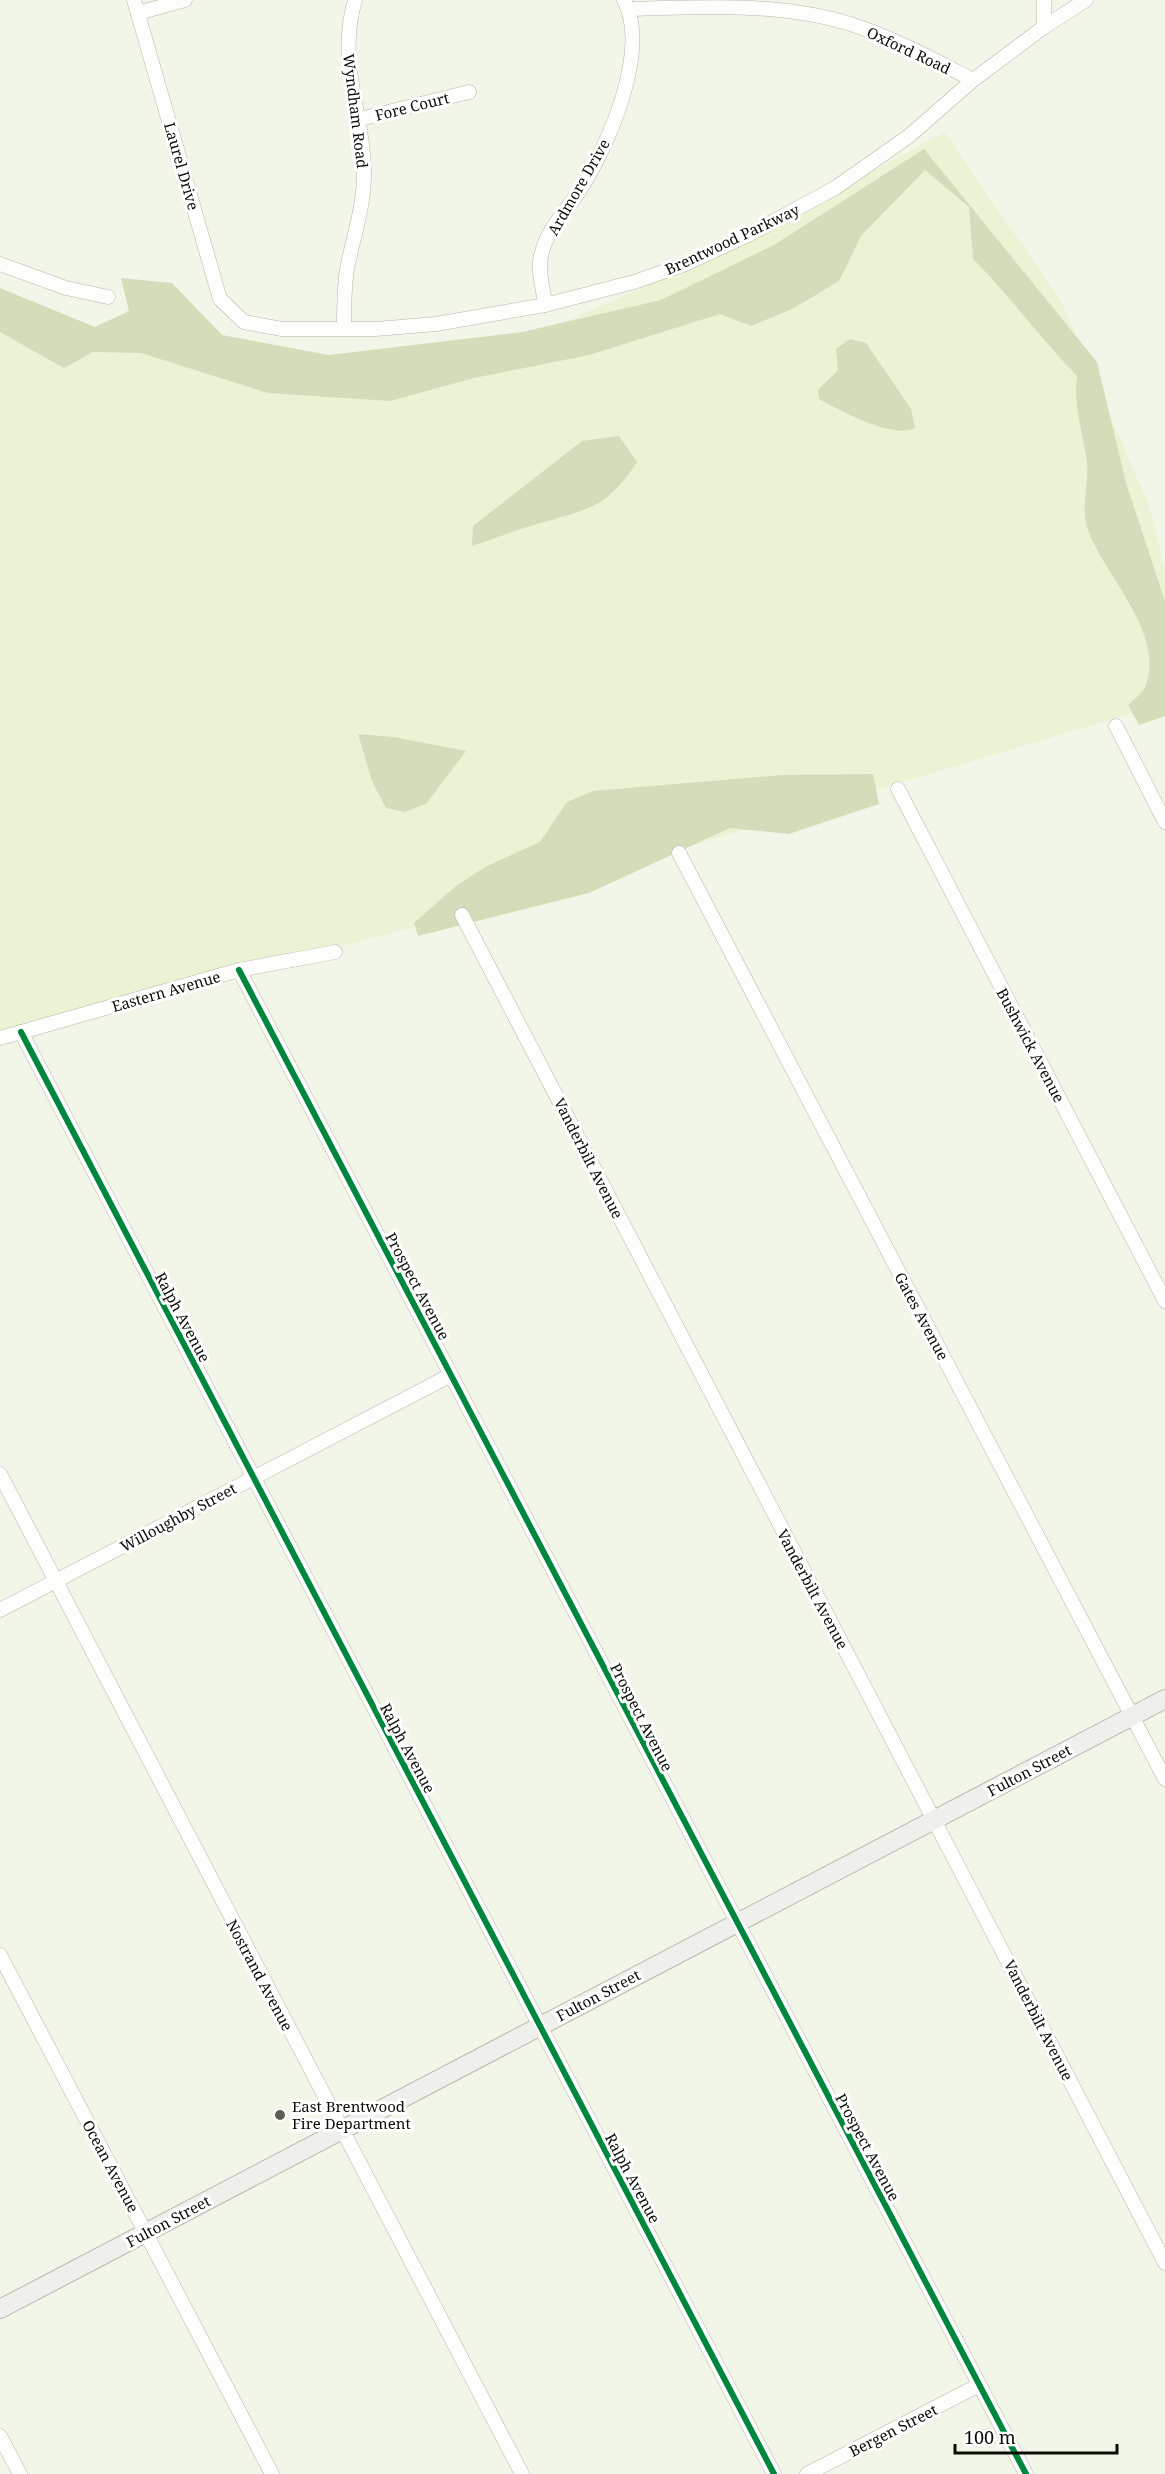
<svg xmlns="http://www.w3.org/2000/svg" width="1165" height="2474" font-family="'Noto Serif',serif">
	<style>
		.green { fill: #eaf3d4 }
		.forest { fill: #d3ddb9 }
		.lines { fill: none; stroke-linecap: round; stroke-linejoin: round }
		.street-casing { stroke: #b4b7ac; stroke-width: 15 }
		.secondary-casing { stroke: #b4b7ac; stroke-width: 20 }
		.street { stroke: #fdfefc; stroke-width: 14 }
		.secondary { stroke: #eff0ec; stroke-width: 18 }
		.cycleway-casing { stroke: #fff; stroke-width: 10 }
		.cycleway { stroke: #00873e; stroke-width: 6 }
		.poi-dot { fill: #5b5f54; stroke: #fff; stroke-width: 2 }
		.labels { text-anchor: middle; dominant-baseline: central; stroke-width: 6; stroke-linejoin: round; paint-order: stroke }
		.street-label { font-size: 15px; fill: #0a0d05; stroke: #fff }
		.poi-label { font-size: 15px; fill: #0a0d05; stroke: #fff; text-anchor: start }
	</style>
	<rect width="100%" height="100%" fill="#f2f6e8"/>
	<polygon class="green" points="944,132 1061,301 1149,506 1165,569 1165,703 462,915 0,1032 0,299 132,338 327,360 526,339 750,240"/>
	<g class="forest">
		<path d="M924,149L1097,362L1126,483L1165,601V716L1139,725L1128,705C1133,700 1144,692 1146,685C1165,633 1104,575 1088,530C1080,508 1089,484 1087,462C1083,433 1073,405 1077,376C1040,338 1010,296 973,259L969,207L925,170L861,236L839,281L794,308L751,326L720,314L589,355L474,378L390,401L268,393L141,353L93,352L64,368L0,332V288L95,327L129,311L121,278L172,283L222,335L329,355L522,332L661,300L774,245Z"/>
		<path d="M850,339L866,343L911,409L915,428C891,439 842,411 819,399L818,390L838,370L836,349Z"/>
		<path d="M619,436L637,462C605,511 586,509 534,525C513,531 493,539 472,546L473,526L582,441Z"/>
		<polygon points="358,734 393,737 466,751 426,804 404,812 386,808 372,781"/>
		<polygon points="873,774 879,804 789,834 730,828 589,893 418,936 414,923 456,886 485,867 540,842 567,802 593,791 782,775"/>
	</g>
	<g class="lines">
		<g class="street-casing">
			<g id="street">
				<polyline points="134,0 220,299 244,322 282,329 376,329 436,324 545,305 634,282 683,265 748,235 835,188 909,136 973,80 1044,27 1086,0"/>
				<path d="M629,9C708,7 789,1 865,29C903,43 938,62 973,80"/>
				<polyline points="138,13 185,0"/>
				<polyline points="1044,27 1044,0"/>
				<polyline points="356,120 469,92"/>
				<polyline points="0,264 66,288 108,297"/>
				<path d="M545,305C544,291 537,270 541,256C546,231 564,213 578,193C607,148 651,52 624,0"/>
				<path d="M344,329C344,309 344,288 347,269C353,238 363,210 364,178C365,115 336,65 355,0"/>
				<polyline points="1116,726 1165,822"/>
				<polyline points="898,789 1165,1301"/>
				<polyline points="679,853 1165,1779"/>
				<polyline points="462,915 1165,2263"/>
				<polyline points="239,970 1026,2474"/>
				<polyline points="21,1032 774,2474"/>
				<polyline points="0,1038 239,970 335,952"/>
				<polyline points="0,1474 522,2474"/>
				<polyline points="0,1610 451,1375"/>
				<polyline points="0,1955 272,2474"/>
				<polyline points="0,2436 20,2474"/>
				<polyline points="807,2474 979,2385"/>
			</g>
		</g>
		<g class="secondary-casing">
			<polyline id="secondary" points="0,2309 1165,1699"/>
		</g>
		<use href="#street" class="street"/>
		<use href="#secondary" class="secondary"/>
		<g class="cycleway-casing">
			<g id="cycleway">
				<polyline points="239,970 1026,2474"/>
				<polyline points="21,1032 774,2474"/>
			</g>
		</g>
		<use href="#cycleway" class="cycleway"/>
	</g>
	<circle class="poi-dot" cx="280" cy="2115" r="6"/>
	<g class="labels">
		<g class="street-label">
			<text transform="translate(909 50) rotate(25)">Oxford Road</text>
			<text transform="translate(412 106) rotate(-14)">Fore Court</text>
			<text transform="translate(356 111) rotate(83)">Wyndham Road</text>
			<text transform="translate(182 166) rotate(74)">Laurel Drive</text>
			<text transform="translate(578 187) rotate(-60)">Ardmore Drive</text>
			<text transform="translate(732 239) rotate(-25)">Brentwood Parkway</text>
			<text transform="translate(166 991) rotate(-16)">Eastern Avenue</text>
			<text transform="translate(1031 1045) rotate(62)">Bushwick Avenue</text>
			<text transform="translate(589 1158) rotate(63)">Vanderbilt Avenue</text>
			<text transform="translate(418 1286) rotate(62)">Prospect Avenue</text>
			<text transform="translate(922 1316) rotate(62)">Gates Avenue</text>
			<text transform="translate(183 1317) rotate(62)">Ralph Avenue</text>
			<text transform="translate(178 1517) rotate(-28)">Willoughby Street</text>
			<text transform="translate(813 1589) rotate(62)">Vanderbilt Avenue</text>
			<text transform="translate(642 1717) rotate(63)">Prospect Avenue</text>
			<text transform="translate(408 1748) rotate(62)">Ralph Avenue</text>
			<text transform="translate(1029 1770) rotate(-28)">Fulton Street</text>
			<text transform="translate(260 1975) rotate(62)">Nostrand Avenue</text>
			<text transform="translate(598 1995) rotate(-28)">Fulton Street</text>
			<text transform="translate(1039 2020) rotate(63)">Vanderbilt Avenue</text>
			<text transform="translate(868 2147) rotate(62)">Prospect Avenue</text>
			<text transform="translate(111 2166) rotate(62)">Ocean Avenue</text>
			<text transform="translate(633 2178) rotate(62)">Ralph Avenue</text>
			<text transform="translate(168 2221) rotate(-28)">Fulton Street</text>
			<text transform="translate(893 2430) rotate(-27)">Bergen Street</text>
		</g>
		<g class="poi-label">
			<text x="292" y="2106">East Brentwood<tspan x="292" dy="17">Fire Department</tspan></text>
		</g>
	</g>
	<path d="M955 2444v9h162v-9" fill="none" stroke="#0a0d05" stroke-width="3"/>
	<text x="964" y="2444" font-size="18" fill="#0a0d05" stroke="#ffffff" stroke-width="4.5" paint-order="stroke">100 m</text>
</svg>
